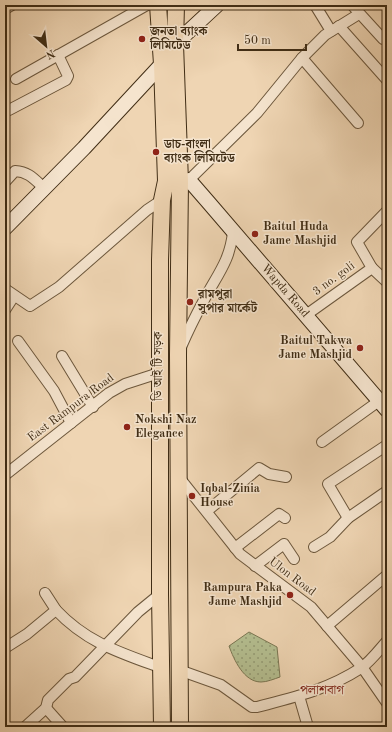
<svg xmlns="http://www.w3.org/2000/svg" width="392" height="732" font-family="'Old Standard TT','Noto Serif Bengali',serif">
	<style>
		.park { fill: url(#park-dots); stroke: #7a7652 }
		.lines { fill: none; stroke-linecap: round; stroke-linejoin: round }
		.street-casing { stroke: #6c573c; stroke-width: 12 }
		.secondary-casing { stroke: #402d15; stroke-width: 16 }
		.primary-casing { stroke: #402d15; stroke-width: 18 }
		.street { stroke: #f5e4ce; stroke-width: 10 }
		.secondary { stroke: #f5e4ce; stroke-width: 14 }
		.primary { stroke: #efd5b3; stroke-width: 16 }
		.poi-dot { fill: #8f2418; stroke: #f5e4ce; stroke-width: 1.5 }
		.labels { text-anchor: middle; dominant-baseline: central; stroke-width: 3; stroke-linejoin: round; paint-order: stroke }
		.poi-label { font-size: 12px; font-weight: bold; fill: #402d15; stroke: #f5e4ce; text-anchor: start }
		.street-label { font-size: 12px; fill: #402d15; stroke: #f5e4ce }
		.neighbourhood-label { font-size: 13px; fill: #7a1f14; stroke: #f5e4ce }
	</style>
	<defs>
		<pattern id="park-dots" width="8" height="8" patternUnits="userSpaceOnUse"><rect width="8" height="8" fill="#b4be90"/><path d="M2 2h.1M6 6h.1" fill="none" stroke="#949b74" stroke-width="1.8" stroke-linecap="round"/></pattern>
	</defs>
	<rect width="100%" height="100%" fill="#efd5b3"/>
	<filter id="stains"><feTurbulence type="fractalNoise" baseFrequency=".005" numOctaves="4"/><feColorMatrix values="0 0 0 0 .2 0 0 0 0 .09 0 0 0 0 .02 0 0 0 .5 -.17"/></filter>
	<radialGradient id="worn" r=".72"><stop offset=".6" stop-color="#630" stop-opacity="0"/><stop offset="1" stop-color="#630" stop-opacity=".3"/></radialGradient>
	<path class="park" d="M249,632L277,647L280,677C274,679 267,682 261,682C244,682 234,660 229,646Z"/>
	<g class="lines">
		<g class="street-casing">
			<g id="street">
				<polyline points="315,5 331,31"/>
				<polyline points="352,5 383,39 387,35"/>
				<polyline points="5,9 12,5"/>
				<polyline points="339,26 387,80"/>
				<polyline points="302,58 358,123"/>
				<polyline points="16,79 147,5"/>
				<polyline points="5,107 9,110 66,80 68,76 58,55"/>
				<polyline points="189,180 257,113 302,58 325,35 359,14"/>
				<path d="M5,182L15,171C29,172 34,179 44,188"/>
				<polyline points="372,268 357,242 387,211"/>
				<polyline points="5,289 30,306 59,287 147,210 162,200"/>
				<polyline points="5,310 14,296"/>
				<polyline points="306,315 372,268 387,282"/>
				<polyline points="18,341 54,391 71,423"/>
				<path d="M181,347C188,331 196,315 204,300C217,275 230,261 233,232"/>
				<polyline points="62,356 93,407"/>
				<polyline points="322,442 379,401"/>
				<polyline points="5,475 109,393 125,384 159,373"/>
				<polyline points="178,476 240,554 311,607 362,667 387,703"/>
				<polyline points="207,511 259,468 269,474 286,477"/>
				<polyline points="348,518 328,484 387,445"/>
				<polyline points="314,547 330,537 348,518 387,491"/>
				<polyline points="235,548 279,514 285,518"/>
				<polyline points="255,566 284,544 294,559"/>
				<path d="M56,610C87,643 121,653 162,668"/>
				<polyline points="327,626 387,575"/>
				<polyline points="5,648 27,634 56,610 45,593"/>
				<path d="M179,670L221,685L252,707H257C295,697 327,690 361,668C371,661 379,650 387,641"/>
				<polyline points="299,696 308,727"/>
				<polyline points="46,708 63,727"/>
				<polyline points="25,727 46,708 48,700 69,679 75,677 138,612 160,594"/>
			</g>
		</g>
		<g class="secondary-casing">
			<g id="secondary">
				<polyline points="175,44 217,5"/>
				<polyline points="180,182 189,180 209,203 387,410"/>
				<polyline points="5,228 84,148 162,64"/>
			</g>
		</g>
		<g class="primary-casing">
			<g id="primary">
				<polyline points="158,5 162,64 166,181 162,200 160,260 160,594 162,727"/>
				<polyline points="176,5 175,44 180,182 178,355 180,727"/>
			</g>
		</g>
		<use href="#street" class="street"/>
		<use href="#secondary" class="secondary"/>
		<use href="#primary" class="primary"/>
	</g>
	<g class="poi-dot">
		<circle cx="142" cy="39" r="4"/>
		<circle cx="156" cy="152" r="4"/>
		<circle cx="255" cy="234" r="4"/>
		<circle cx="190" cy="302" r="4"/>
		<circle cx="360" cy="348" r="4"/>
		<circle cx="127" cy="427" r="4"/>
		<circle cx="192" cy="496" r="4"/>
		<circle cx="290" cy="595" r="4"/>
	</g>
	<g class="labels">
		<g class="poi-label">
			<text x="150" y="32">জনতা ব্যাংক<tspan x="150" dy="14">লিমিটেড</tspan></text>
			<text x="164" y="145">ডাচ-বাংলা<tspan x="164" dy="14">ব্যাংক লিমিটেড</tspan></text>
			<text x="263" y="227">Baitul Huda<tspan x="263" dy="14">Jame Mashjid</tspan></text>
			<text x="198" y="295">রামপুরা<tspan x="198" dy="14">সুপার মার্কেট</tspan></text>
			<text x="352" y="341" text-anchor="end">Baitul Takwa<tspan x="352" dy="14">Jame Mashjid</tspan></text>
			<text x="135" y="420">Nokshi Naz<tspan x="135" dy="14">Elegance</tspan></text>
			<text x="200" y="489">Iqbal-Zinia<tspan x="200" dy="14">House</tspan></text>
			<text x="282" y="588" text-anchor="end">Rampura Paka<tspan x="282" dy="14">Jame Mashjid</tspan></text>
		</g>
		<g class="street-label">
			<text transform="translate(334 279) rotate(-36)">3 no. goli</text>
			<text transform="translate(285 291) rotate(49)">Wapda Road</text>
			<text transform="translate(159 366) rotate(-90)">ডি আই টি সড়ক</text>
			<text transform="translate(71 408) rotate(-37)">East Rampura Road</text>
			<text transform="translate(292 577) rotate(37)">Ulon Road</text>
		</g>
		<g class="neighbourhood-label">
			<text x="322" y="690">পলাশবাগ</text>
		</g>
	</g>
	<rect width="392" height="732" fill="none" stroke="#efd5b3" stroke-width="20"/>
	<rect x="6" y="6" width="380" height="720" fill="none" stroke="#402d15" stroke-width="2"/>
	<rect x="10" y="10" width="372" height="712" fill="none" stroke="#402d15"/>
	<g transform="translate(46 46) rotate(152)" stroke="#f5e4ce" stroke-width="3" paint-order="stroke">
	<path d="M0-3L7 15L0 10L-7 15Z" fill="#402d15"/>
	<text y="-6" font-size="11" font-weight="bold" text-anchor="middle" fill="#402d15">N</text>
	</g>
	<path d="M238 44v6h68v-6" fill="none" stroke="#402d15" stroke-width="2"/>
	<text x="244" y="44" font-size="12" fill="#402d15" stroke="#f5e4ce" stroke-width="3" paint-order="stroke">50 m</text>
	<rect width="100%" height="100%" filter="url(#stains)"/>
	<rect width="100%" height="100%" fill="url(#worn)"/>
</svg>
